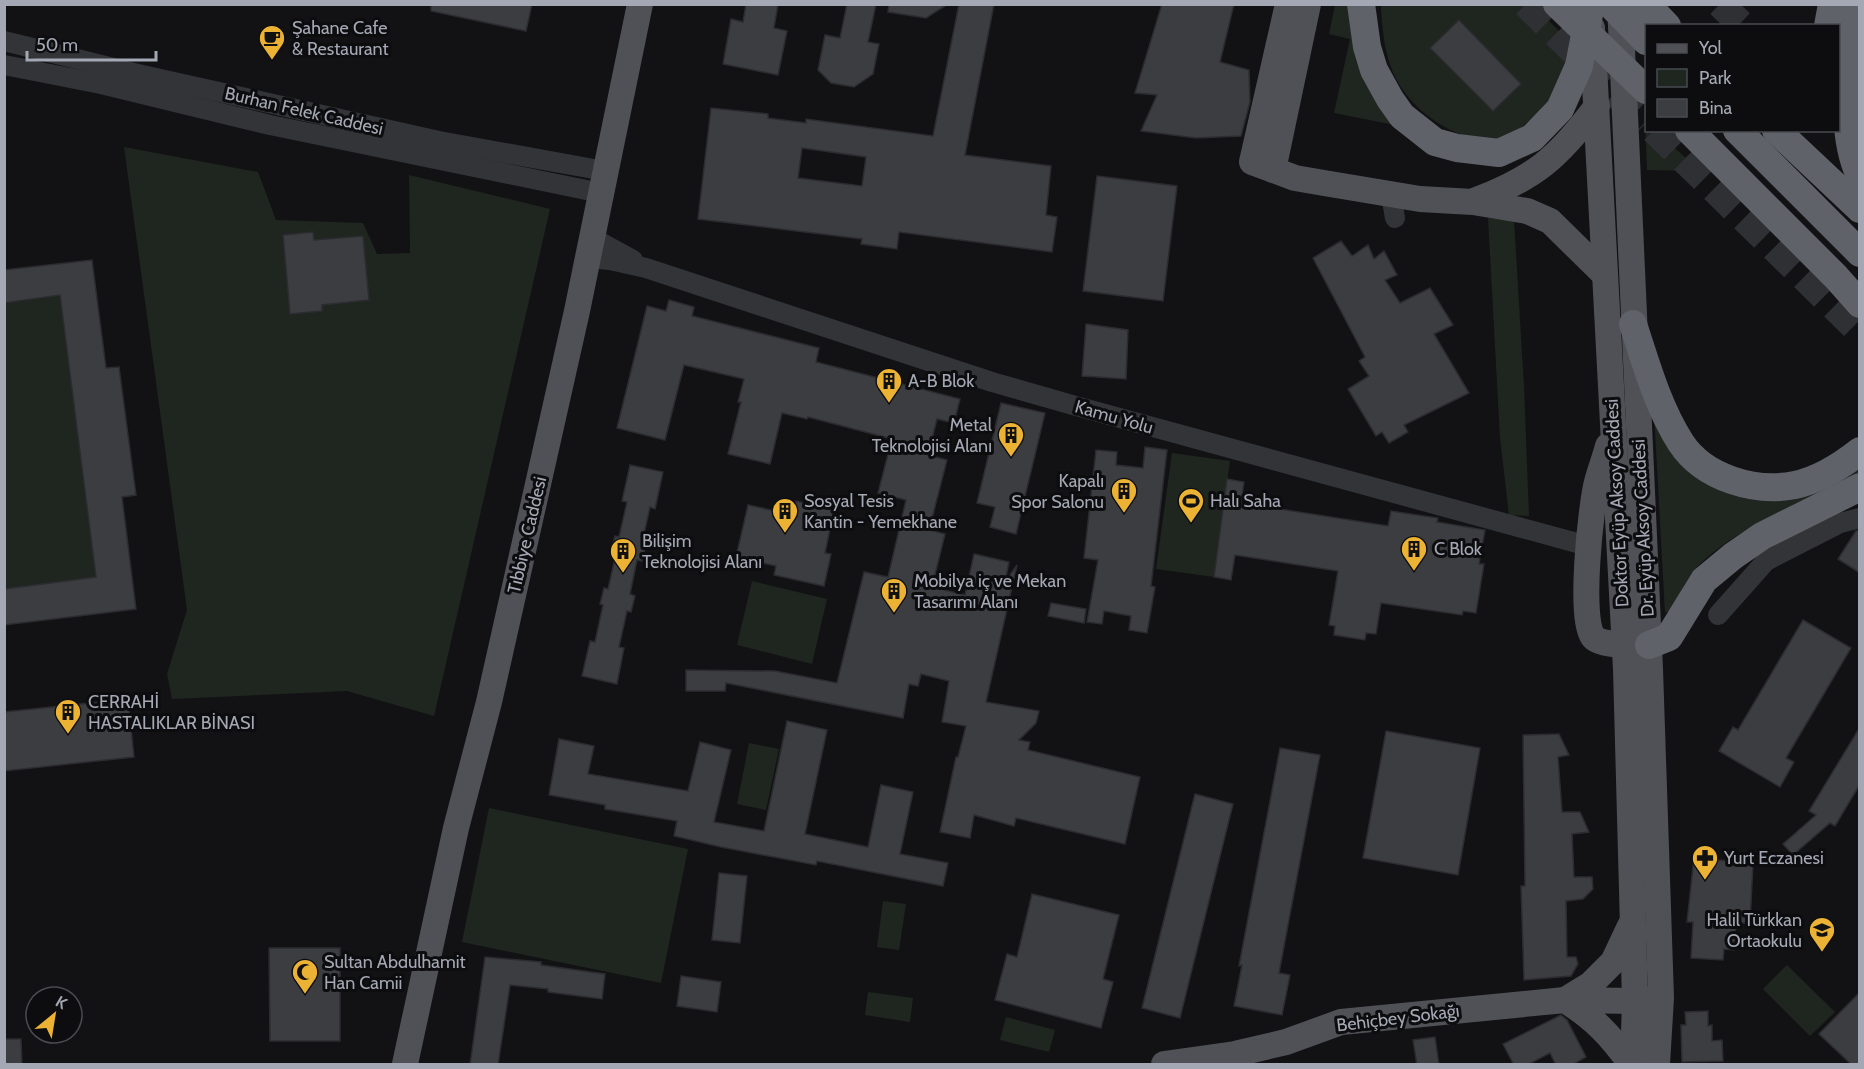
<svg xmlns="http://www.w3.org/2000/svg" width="1864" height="1069" font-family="Cabin,sans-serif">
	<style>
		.green { fill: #1e261f }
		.building { fill: #3c3d41; stroke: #2c2c30; stroke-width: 1.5; fill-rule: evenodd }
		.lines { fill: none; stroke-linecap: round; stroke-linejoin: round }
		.highway-tunnel { stroke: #2f3034; stroke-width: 28; stroke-dasharray: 28 14; stroke-linecap: butt }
		.minor { stroke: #333438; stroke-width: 20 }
		.major { stroke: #4f5157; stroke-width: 26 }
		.highway { stroke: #5f6269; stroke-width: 28 }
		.labels { text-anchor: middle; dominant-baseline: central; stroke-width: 6; stroke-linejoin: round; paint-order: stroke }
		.poi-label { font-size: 18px; fill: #a4a8b4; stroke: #0d0d0f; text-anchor: start }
		.street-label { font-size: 18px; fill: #a4a8b4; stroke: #0d0d0f }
	</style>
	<rect width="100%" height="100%" fill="#121214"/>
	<g class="green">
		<polygon points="1335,5 1355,5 1395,125 1334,113 1350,39 1329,34"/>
		<path d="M1381,5H1533L1570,42C1567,56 1565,79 1559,92C1555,100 1537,113 1530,120C1521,128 1511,137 1499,139C1461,144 1418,116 1399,84C1385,61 1382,31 1381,5Z"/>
		<polygon points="1645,120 1646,130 1656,131 1700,171 1647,170"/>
		<polygon points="124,147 258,172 276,220 363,223 377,254 410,253 409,175 550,209 434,716 347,691 172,699 167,674 187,610"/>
		<polygon points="1488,218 1514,220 1524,386 1529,516 1509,515 1500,438"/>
		<polygon points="60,295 96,577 5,589 4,303"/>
		<path d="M1654,413L1717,481L1859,468V477C1809,501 1736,526 1697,567C1685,579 1680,596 1671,610L1665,613Z"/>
		<polygon points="1172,453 1230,461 1214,577 1156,569"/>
		<polygon points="752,581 827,599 812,664 737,645"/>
		<polygon points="749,743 779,749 766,810 737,804"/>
		<polygon points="489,808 688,849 661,983 462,942"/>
		<polygon points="883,901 906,904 899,950 877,947"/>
		<polygon points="1787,965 1835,1012 1810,1036 1763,989"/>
		<polygon points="868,992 913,998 910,1022 865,1015"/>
		<polygon points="1006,1017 1055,1030 1049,1052 1000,1040"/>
	</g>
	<g class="building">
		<polygon points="431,4 532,4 526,31 431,11"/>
		<polygon points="746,4 778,4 774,28 787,31 778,75 723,64 731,19 743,22"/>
		<polygon points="847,4 876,4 868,42 879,44 873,74 854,87 831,83 818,70 825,35 840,38"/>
		<polygon points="889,4 948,4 926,18 888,12"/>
		<path d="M959,4H994L965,155L1051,166L1046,215L1057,217L1052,252L899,232L897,249L861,244L862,239L698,219L711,108L768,114V118L806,123V119L933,136ZM802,148L866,157L862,186L798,178Z"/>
		<polygon points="1162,4 1234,4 1220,62 1249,70 1250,102 1241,136 1196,138 1141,131 1157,95 1135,93"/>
		<polygon points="1459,20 1521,84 1493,111 1430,48"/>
		<polygon points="1097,176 1177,186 1163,301 1083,291"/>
		<polygon points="313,232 314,240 363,236 369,300 322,305 322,311 290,314 283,235"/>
		<polygon points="1341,241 1352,256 1368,245 1374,259 1384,251 1397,275 1385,280 1400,303 1430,288 1453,325 1434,334 1469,393 1404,425 1408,432 1389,443 1382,432 1376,436 1348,389 1369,376 1359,361 1365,357 1313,258"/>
		<polygon points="92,260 106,368 119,367 136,495 122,497 136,609 4,625 4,589 96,577 60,295 4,303 4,270"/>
		<polygon points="669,300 694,307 692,316 819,348 816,362 960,399 954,423 937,419 928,455 947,460 929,530 945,534 932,587 965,595 974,554 1009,562 1005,582 1017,565 986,702 1039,711 1036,723 1019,740 1030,742 1028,750 1140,777 1125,844 1016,818 1014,826 974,815 970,838 940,832 956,757 958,757 966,726 942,722 949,681 921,674 918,686 909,684 903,718 726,683 725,691 686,691 686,670 775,671 837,683 864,572 888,577 906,500 878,493 892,439 808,417 807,419 782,413 770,464 728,454 741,402 738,402 744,379 684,365 665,440 617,428 647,306 666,311"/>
		<polygon points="1086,324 1128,330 1126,379 1082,376"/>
		<polygon points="1001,403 1045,413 1016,534 990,527 995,507 977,503"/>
		<polygon points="1145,447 1167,450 1151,586 1155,587 1147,633 1129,630 1131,616 1104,611 1102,624 1087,622 1098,560 1084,558 1096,450 1117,452 1116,465 1143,468"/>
		<polygon points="630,465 663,472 655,509 650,507 642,543 646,544 642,561 637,560 630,594 635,596 631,612 627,611 619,647 624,648 617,684 582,676 590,641 595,642 603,605 600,604 604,588 608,589 616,554 611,553 615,536 619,537 627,502 622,501"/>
		<polygon points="1227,479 1244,482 1241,503 1388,526 1391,511 1438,518 1437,522 1485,530 1479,564 1484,564 1476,613 1463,611 1462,615 1381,603 1376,634 1366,633 1365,640 1334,635 1335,626 1329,625 1338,571 1235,555 1231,580 1214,577"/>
		<polygon points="796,501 834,510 825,553 831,554 824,586 774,575 776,566 736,557 748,505 793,515"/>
		<polygon points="1860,530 1860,573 1838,559 1856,531"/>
		<polygon points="1051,603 1086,609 1084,623 1048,616"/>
		<polygon points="1803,620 1851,648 1786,758 1794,762 1780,787 1719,751 1733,727 1738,730"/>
		<polygon points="128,699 134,757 4,771 4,712"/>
		<polygon points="787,721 827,730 805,834 868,847 881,785 913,792 900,854 948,863 943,886 817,861 816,865 721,847 674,836 677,821 605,809 605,805 549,795 559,739 594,746 588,774 688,791 700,742 731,750 714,822 764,831"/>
		<polygon points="1860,727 1860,784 1835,826 1830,823 1793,855 1783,844 1816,815 1809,811"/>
		<polygon points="1386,731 1480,748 1458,875 1363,858"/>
		<polygon points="1559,734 1569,755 1558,757 1562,812 1580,812 1589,832 1572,834 1574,877 1592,877 1593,889 1583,899 1566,901 1567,957 1576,957 1578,964 1571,976 1524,980 1521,886 1525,886 1523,735"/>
		<polygon points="1280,748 1320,755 1279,973 1290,975 1282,1015 1234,1006 1242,965 1239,966"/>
		<polygon points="1195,794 1233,804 1180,1018 1142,1008"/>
		<polygon points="1694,858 1753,863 1750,924 1736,922 1734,950 1724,949 1723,960 1691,958 1693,922 1687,922"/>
		<polygon points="719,873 747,876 740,943 712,940"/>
		<polygon points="1032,894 1119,915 1103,979 1113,982 1101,1028 995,1000 1007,954 1017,957"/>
		<polygon points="269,948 340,948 340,1041 270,1041"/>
		<polygon points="485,957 541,962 541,965 605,974 602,999 548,992 548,989 510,985 498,1065 470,1065"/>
		<polygon points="681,976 721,982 717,1012 677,1006"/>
		<polygon points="1860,992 1860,1065 1852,1065 1819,1034"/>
		<polygon points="1708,1011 1708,1026 1712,1025 1712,1041 1722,1040 1723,1061 1682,1062 1681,1025 1686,1025 1685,1012"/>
		<polygon points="1561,1015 1567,1020 1586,1057 1572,1065 1556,1065 1550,1053 1527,1065 1514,1065 1503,1044"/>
		<polygon points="1435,1037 1439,1065 1417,1065 1413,1040"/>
		<polygon points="4,1039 21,1039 22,1065 4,1065"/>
	</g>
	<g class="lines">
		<g class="highway-tunnel">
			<polyline points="1526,4 1646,123"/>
			<polyline points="1720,4 1743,26"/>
			<polyline points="1654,130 1860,332"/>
		</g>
		<g class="minor">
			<polyline points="4,41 138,74 439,141 605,171"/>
			<polyline points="4,65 101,84 270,125 601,193"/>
			<polyline points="1391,195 1395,218"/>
			<polyline points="591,237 633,260"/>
			<polyline points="587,258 610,260 646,268 992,382 1076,406 1588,546"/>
			<polyline points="1718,615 1766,561 1840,523 1860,518"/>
		</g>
		<g class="major">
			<polyline points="1288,4 1252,162 1295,178 1324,183 1420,199 1473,202 1527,211 1550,221 1605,275"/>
			<polyline points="1620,4 1650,669 1661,998 1657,1064"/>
			<polyline points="1592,28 1626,669 1635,1001 1633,1064"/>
			<polyline points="1273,170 1308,4"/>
			<path d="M1474,201C1535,178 1558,158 1597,106"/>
			<path d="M1608,446C1605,458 1600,470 1597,482C1591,505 1578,623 1594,638C1604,646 1627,644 1640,645"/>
			<polyline points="1565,1000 1591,984 1613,962 1630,926"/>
			<path d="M1565,1000C1596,1020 1610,1035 1631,1064"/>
			<polyline points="405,1064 456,828 489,702 577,311 640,4"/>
			<polyline points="1164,1064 1235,1054 1286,1042 1341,1022 1565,1000 1635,1001 1652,999"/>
		</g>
		<g class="highway">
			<polyline points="1361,4 1367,47 1374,70 1390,99 1402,116 1435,142 1457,148 1499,153 1532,138 1560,109 1579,66 1591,4"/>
			<polyline points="1557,4 1646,90"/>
			<polyline points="1610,4 1646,41"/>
			<polyline points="1646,4 1667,26"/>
			<path d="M1853,4C1851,56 1837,127 1860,176"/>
			<polyline points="1828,26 1832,4"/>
			<polyline points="1689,130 1836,277 1860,304"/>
			<polyline points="1737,130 1860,253"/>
			<polyline points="1776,130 1860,209"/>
			<path d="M1633,324C1646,364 1658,407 1681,443C1704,478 1755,493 1795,485C1819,480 1841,466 1860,451"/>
			<polyline points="1649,645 1669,637 1704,580 1733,556 1762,536 1860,487"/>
		</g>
	</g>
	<defs>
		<g id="cafe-pin" transform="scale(1.35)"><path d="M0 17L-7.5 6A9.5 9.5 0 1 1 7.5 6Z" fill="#ebb233" stroke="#0d0d0f"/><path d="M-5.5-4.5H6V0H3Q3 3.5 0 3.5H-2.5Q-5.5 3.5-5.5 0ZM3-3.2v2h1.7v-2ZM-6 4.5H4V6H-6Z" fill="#111"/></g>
		<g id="building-pin" transform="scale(1.35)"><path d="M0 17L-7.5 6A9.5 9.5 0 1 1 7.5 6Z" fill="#ebb233" stroke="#0d0d0f"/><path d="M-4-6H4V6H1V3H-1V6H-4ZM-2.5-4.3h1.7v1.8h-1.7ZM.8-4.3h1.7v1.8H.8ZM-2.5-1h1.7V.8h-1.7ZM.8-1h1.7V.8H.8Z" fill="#111"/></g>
		<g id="stadium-pin" transform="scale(1.35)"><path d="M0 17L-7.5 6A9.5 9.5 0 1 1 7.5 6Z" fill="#ebb233" stroke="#0d0d0f"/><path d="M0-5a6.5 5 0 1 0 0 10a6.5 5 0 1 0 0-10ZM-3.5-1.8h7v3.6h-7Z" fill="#111"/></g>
		<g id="pharmacy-pin" transform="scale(1.35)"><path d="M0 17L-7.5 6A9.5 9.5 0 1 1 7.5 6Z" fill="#ebb233" stroke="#0d0d0f"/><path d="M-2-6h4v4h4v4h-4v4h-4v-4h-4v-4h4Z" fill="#111"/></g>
		<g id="school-pin" transform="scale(1.35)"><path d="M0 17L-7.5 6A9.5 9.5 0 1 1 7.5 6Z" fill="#ebb233" stroke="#0d0d0f"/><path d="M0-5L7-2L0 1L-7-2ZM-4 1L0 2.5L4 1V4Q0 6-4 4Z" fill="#111"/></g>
		<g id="mosque-pin" transform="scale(1.35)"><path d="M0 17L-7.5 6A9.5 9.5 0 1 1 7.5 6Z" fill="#ebb233" stroke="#0d0d0f"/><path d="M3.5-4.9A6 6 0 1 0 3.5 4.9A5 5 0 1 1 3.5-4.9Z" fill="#111"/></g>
	</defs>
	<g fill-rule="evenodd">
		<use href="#cafe-pin" x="272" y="38"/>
		<use href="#building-pin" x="889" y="381"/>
		<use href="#building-pin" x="1011" y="435"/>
		<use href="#building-pin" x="1124" y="491"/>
		<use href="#stadium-pin" x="1191" y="501"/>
		<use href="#building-pin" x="785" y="511"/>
		<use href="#building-pin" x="1414" y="549"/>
		<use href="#building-pin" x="623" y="551"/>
		<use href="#building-pin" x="894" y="591"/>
		<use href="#building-pin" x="68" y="712"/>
		<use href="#pharmacy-pin" x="1705" y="858"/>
		<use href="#school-pin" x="1822" y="930"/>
		<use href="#mosque-pin" x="305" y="972"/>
	</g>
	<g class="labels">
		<g class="poi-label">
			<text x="292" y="28">Şahane Cafe<tspan x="292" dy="21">&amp; Restaurant</tspan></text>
			<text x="908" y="381">A-B Blok</text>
			<text x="992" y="425" text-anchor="end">Metal<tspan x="992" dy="21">Teknolojisi Alanı</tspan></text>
			<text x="1104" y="481" text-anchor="end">Kapalı<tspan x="1104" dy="21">Spor Salonu</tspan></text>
			<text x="804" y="501">Sosyal Tesis<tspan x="804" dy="21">Kantin - Yemekhane</tspan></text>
			<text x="1210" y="501">Halı Saha</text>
			<text x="642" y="541">Bilişim<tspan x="642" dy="21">Teknolojisi Alanı</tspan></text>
			<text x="1434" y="549">C Blok</text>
			<text x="914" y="581">Mobilya iç ve Mekan<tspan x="914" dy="21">Tasarımı Alanı</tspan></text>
			<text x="88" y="702">CERRAHİ<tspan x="88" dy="21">HASTALIKLAR BİNASI</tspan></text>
			<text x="1724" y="858">Yurt Eczanesi</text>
			<text x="1802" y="920" text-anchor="end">Halil Türkkan<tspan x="1802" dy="21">Ortaokulu</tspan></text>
			<text x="324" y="962">Sultan Abdulhamit<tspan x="324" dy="21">Han Camii</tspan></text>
		</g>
		<g class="street-label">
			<text transform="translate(304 111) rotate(13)">Burhan Felek Caddesi</text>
			<text transform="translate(1114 417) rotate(16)">Kamu Yolu</text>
			<text transform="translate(1617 503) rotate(-93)">Doktor Eyüp Aksoy Caddesi</text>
			<text transform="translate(1643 528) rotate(-93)">Dr. Eyüp Aksoy Caddesi</text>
			<text transform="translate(527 535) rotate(-77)">Tıbbiye Caddesi</text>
			<text transform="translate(1398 1018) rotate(-7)">Behiçbey Sokağı</text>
		</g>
	</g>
	<rect width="1864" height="1069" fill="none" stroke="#a4a8b4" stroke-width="12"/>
	<rect x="1645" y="24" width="195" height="108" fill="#0d0d0f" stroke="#494b51" stroke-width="1.5"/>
	<rect x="1657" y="44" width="30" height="9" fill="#4f5157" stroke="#494b51" stroke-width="1.5"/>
	<text x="1699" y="54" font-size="18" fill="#a4a8b4">Yol</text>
	<rect x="1657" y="69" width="30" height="18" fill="#1e261f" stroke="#494b51" stroke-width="1.5"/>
	<text x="1699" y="84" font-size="18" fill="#a4a8b4">Park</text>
	<rect x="1657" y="99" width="30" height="18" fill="#3c3d41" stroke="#494b51" stroke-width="1.5"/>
	<text x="1699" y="114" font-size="18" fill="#a4a8b4">Bina</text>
	<g transform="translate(54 1015) rotate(30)"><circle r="28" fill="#0d0d0f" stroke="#494b51" stroke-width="1.5"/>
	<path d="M0-4.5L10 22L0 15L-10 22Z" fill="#ebb233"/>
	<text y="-9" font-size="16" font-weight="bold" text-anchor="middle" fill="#a4a8b4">K</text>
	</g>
	<path d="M27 51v9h129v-9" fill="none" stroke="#a4a8b4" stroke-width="3"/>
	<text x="36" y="51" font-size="18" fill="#a4a8b4" stroke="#0d0d0f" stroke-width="4.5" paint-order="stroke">50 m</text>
</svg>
